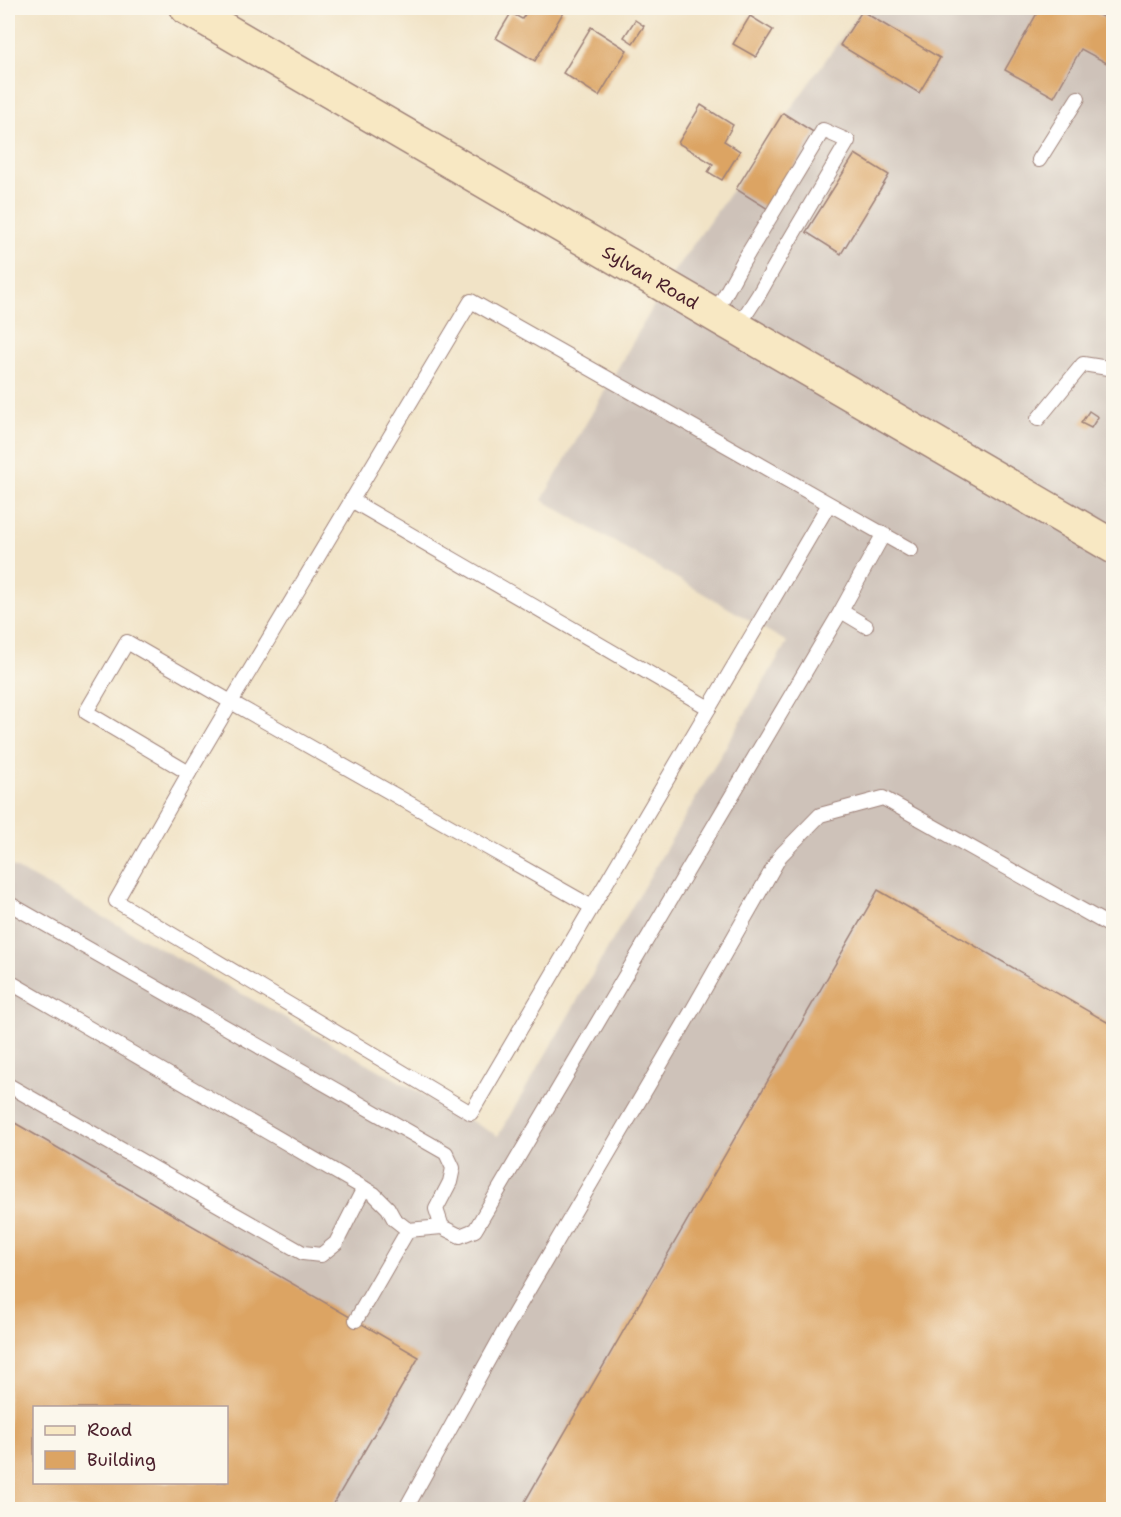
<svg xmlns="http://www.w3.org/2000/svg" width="1121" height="1517" font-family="'Shantell Sans',sans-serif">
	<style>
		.industrial { fill: #cec2b9; fill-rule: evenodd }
		.building { fill: #dca463; fill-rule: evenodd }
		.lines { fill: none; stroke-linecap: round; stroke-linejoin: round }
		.lane-casing { stroke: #9e8178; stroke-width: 16 }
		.secondary-casing { stroke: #9e8178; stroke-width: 36 }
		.lane { stroke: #fff; stroke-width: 14 }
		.secondary { stroke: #f8e8c3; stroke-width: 33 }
		.labels { text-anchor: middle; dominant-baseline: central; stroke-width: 5; stroke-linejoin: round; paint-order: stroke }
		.street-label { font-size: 18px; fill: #4a1f2b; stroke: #fbf7ec }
	</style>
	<rect width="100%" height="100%" fill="#fbf7ec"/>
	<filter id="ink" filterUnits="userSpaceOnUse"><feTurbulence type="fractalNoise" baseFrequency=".0167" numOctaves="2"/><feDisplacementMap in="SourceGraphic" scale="12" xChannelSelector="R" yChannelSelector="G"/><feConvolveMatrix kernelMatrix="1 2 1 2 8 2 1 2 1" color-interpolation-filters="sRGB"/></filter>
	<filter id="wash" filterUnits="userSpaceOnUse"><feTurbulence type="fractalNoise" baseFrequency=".008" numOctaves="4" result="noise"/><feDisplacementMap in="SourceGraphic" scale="24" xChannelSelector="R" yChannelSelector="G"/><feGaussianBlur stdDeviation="1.35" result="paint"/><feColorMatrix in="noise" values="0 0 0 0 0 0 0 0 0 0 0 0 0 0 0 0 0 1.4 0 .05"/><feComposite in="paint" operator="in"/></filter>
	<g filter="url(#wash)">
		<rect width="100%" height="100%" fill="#f1e3c6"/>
		<path class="industrial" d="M863,8H1113V1509H8V864L498,1136L787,642L542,500L672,274ZM34,1408H226V1482H34Z"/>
		<g id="blocks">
			<g class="building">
				<polygon points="529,8 558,8 564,11 535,61 496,38 511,13 522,19"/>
				<polygon points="1040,8 1086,8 1114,23 1114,67 1081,49 1054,97 1005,70"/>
				<polygon points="862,11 940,58 919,93 840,45"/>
				<polygon points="750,16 773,30 756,57 733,44"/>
				<polygon points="635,20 644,26 633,43 624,37"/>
				<polygon points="591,27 627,50 599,96 563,73"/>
				<polygon points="701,105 733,125 724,141 740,151 722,180 708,172 713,164 678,143"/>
				<polygon points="783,113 815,133 768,209 736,189"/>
				<polygon points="855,154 889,175 841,254 806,232"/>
				<polygon points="1089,411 1098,417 1091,428 1081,423"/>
				<polygon points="878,890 1114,1026 1114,1510 520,1510"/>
				<path d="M8,1119L419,1357L330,1510H8ZM34,1408H226V1482H34Z"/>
			</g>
		</g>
	</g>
	<g filter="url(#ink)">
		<use href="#blocks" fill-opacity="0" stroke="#9e8178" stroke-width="1.5"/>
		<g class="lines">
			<g class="lane-casing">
				<g id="lane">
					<polyline points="1039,160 1078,98"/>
					<polyline points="714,315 744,260 823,130 848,141 789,241 759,294 737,328"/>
					<polyline points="1038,419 1083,364 1114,369"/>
					<polyline points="351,500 709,708"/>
					<polyline points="829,504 471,1113 116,901 189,773 86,712 127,642 231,702 471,301 911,550"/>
					<polyline points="841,611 866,626"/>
					<polyline points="189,773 231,702 592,907"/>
					<polyline points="8,903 446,1153 453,1168 450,1182 436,1209 442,1227 460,1236 475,1230 841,611 883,535"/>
					<polyline points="8,981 374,1194 388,1208 394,1219 408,1230 442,1227"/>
					<polyline points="8,1085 303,1253 321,1255 336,1243 364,1188"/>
					<polyline points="356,1320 408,1230"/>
					<polyline points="405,1510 506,1328 693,1009 780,856 820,815 883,798 1114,928"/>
				</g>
			</g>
			<g class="secondary-casing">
				<g id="secondary">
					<path id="s1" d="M187,8L1114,547"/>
				</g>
			</g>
			<use href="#lane" class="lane"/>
			<use href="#secondary" class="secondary"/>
		</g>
	</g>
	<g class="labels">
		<g class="street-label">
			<text stroke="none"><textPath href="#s1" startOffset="536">Sylvan Road</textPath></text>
		</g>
	</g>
	<rect width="1121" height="1517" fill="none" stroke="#fbf7ec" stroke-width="30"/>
	<rect x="33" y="1406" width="195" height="78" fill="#fbf7ec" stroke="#b4a19f" stroke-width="1.5"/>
	<rect x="45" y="1426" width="30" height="9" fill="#f8e8c3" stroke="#b4a19f" stroke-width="1.5"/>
	<text x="87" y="1436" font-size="18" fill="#4a1f2b">Road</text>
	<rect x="45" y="1451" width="30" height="18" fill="#dca463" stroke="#b4a19f" stroke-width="1.5"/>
	<text x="87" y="1466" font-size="18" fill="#4a1f2b">Building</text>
</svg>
